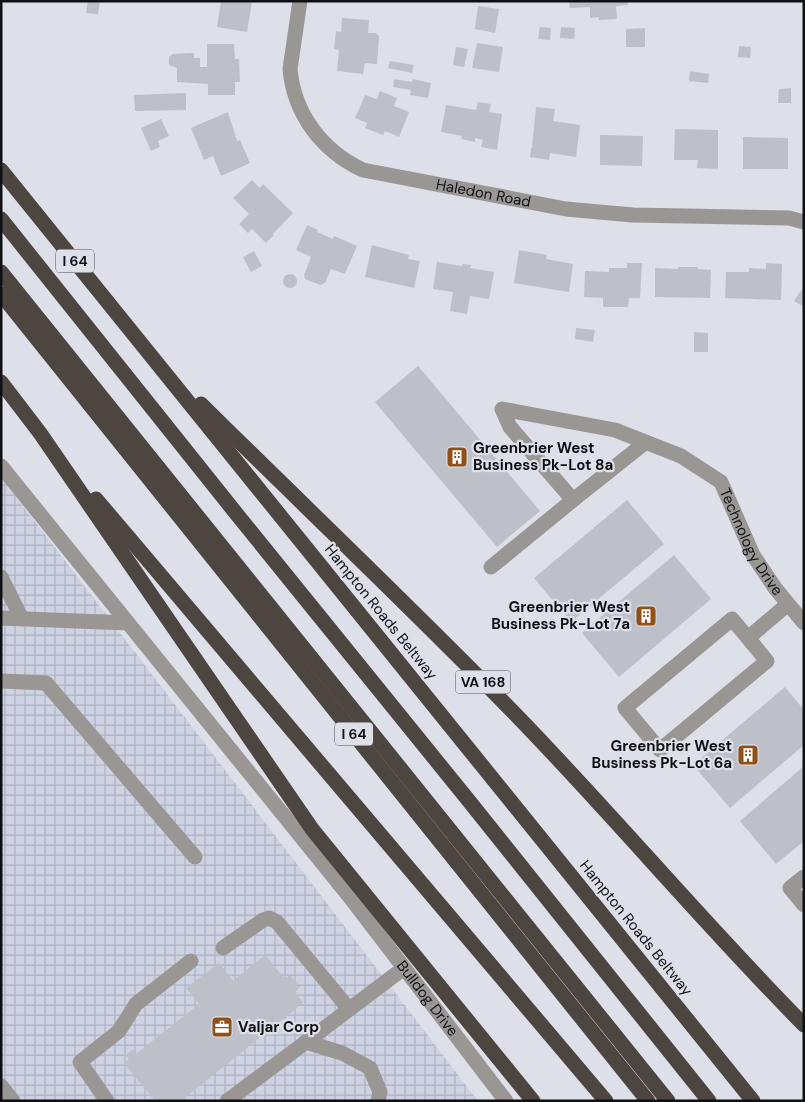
<svg xmlns="http://www.w3.org/2000/svg" width="805" height="1102" font-family="'DM Sans',sans-serif">
	<style>
		.industrial { fill: url(#industrial-grid) }
		.building { fill: #bdc0c9 }
		.lines { fill: none; stroke-linecap: round; stroke-linejoin: round }
		.minor { stroke: #9a9694; stroke-width: 15 }
		.highway { stroke: #4d4640; stroke-width: 15 }
		.labels { text-anchor: middle; dominant-baseline: central; stroke-width: 4.5; stroke-linejoin: round; paint-order: stroke }
		.shield { fill: #dddfe9; stroke: #4d4e53; stroke-width: 1 }
		.shield-label { font-size: 14px; font-weight: bold; fill: #0f1013 }
		.street-label { font-size: 15px; fill: #0f1013; stroke: #dddfe9 }
		.poi-label { font-size: 15px; font-weight: bold; fill: #0f1013; stroke: #dddfe9; text-anchor: start }
	</style>
	<defs>
		<pattern id="industrial-grid" width="8" height="8" patternUnits="userSpaceOnUse" patternTransform="scale(1.25)"><rect width="8" height="8" fill="#ced2e3"/><path d="M0 4h8M4 0v8" fill="none" stroke="#b0b3c2"/></pattern>
	</defs>
	<rect width="100%" height="100%" fill="#dddfe9"/>
	<polygon class="industrial" points="1,477 478,1101 1,1101"/>
	<g class="building">
		<polygon points="88,1 100,1 98,14 86,13"/>
		<polygon points="221,1 252,1 247,32 217,27"/>
		<polygon points="569,1 628,1 628,5 616,6 617,19 599,20 599,17 590,18 590,7 570,8"/>
		<polygon points="478,6 499,9 495,33 475,29"/>
		<polygon points="342,18 369,20 368,33 375,33 379,36 377,64 365,63 363,74 337,71 339,50 334,49 336,31 341,32"/>
		<polygon points="540,27 551,28 550,40 538,39"/>
		<polygon points="561,27 575,28 574,39 560,38"/>
		<polygon points="645,28 645,47 626,47 626,29"/>
		<polygon points="477,43 503,47 499,72 472,68"/>
		<polygon points="207,44 234,44 235,59 239,59 240,82 235,82 235,95 208,95 208,84 177,82 177,68 169,65 169,57 173,54 194,53 194,58 200,58 200,67 207,67"/>
		<polygon points="739,46 751,47 750,58 738,57"/>
		<polygon points="456,47 468,49 464,67 453,65"/>
		<polygon points="390,61 414,65 412,73 388,68"/>
		<polygon points="690,71 709,74 708,83 689,81"/>
		<polygon points="394,79 412,82 413,79 431,83 428,98 410,95 411,90 393,87"/>
		<polygon points="791,88 791,103 778,103 779,89"/>
		<polygon points="380,91 397,98 394,106 409,112 399,137 385,131 383,135 365,128 367,123 355,118 365,95 377,99"/>
		<polygon points="186,93 186,110 135,111 134,95"/>
		<polygon points="478,102 491,104 489,112 502,114 497,150 481,147 483,140 475,138 475,142 461,139 462,136 441,132 446,105 476,110"/>
		<polygon points="536,107 555,109 553,121 580,125 576,157 550,153 549,160 530,157 531,148 532,148"/>
		<polygon points="228,112 237,141 240,140 250,163 221,176 213,156 204,160 191,128"/>
		<polygon points="161,119 169,136 158,141 160,147 151,151 141,128"/>
		<polygon points="675,129 718,130 718,169 697,168 698,160 674,160"/>
		<polygon points="600,135 643,136 642,166 600,165"/>
		<polygon points="743,137 788,138 788,169 743,169"/>
		<polygon points="252,180 260,188 263,184 293,213 273,234 274,235 266,243 252,229 248,233 239,224 249,214 233,198"/>
		<polygon points="307,225 318,230 317,232 333,239 334,236 357,246 345,274 331,269 325,283 320,285 305,279 304,275 311,257 296,250"/>
		<polygon points="372,245 409,255 408,259 420,261 414,288 365,277"/>
		<polygon points="519,250 547,255 546,259 573,264 569,292 514,283"/>
		<polygon points="254,251 262,266 251,272 243,257"/>
		<polygon points="437,262 462,266 463,264 471,265 470,268 494,272 489,299 470,296 467,314 450,311 453,292 433,289"/>
		<polygon points="627,263 642,263 640,298 629,298 628,307 603,307 603,298 584,297 585,271 609,272 609,268 627,268"/>
		<polygon points="766,263 782,264 781,300 725,298 726,272 749,272 749,268 766,269"/>
		<polygon points="678,267 698,267 698,269 711,270 710,298 655,297 655,268 678,269"/>
		<circle cx="290" cy="281" r="7"/>
		<polygon points="804,286 804,307 794,301"/>
		<polygon points="576,328 595,330 593,342 575,339"/>
		<polygon points="694,332 708,333 708,352 694,352"/>
		<polygon points="418,366 540,511 497,547 375,402"/>
		<polygon points="627,500 664,544 571,622 534,578"/>
		<polygon points="674,555 711,599 619,677 582,633"/>
		<polygon points="785,687 804,710 804,745 730,808 693,765"/>
		<polygon points="804,766 804,841 776,864 740,821"/>
		<polygon points="265,955 285,979 290,975 300,987 295,992 303,1003 181,1101 155,1101 124,1063 129,1059 126,1055 133,1049 136,1054 199,1004 186,988 219,963 233,981"/>
	</g>
	<g class="lines">
		<g class="minor">
			<path id="s1" d="M300,1L290,69C294,114 322,151 363,170L566,209L633,215L789,218L804,222"/>
			<path id="s2" d="M646,442L573,500L510,427L502,409L615,430L681,456L721,482L753,555L775,588L804,623"/>
			<path id="s3" d="M1,466L349,896L506,1101"/>
			<polyline points="491,567 573,500"/>
			<polyline points="1,577 22,619"/>
			<polyline points="1,618 128,623"/>
			<polyline points="748,638 767,661 660,750 625,708 732,619 748,638 788,604"/>
			<polyline points="1,681 46,683 195,857"/>
			<polyline points="804,877 790,888 804,905"/>
			<polyline points="223,948 263,920 269,918 277,922 349,1009"/>
			<polyline points="306,1042 404,968"/>
			<polyline points="1,1086 13,1101"/>
			<polyline points="107,1101 80,1062 119,1031 136,1004 191,961"/>
			<polyline points="227,1101 306,1042 342,1053 370,1068 380,1092 378,1101"/>
		</g>
		<g class="highway">
			<polyline points="1,170 753,1101"/>
			<polyline points="1,219 235,512 469,801 709,1101"/>
			<polyline points="1,272 668,1101"/>
			<polyline points="1,294 648,1101"/>
			<polyline points="1,382 40,433 312,829 533,1101"/>
			<path d="M201,404C306,508 414,610 517,716C615,817 705,925 804,1025"/>
			<polyline points="96,499 606,1101"/>
		</g>
	</g>
	<defs>
		<g id="building-square" transform="scale(1.125)"><rect x="-9" y="-9" width="18" height="18" rx="4" fill="#905119" stroke="#dddfe9"/><path d="M-4-6H4V6H1V3H-1V6H-4ZM-2.5-4.3h1.7v1.8h-1.7ZM.8-4.3h1.7v1.8H.8ZM-2.5-1h1.7V.8h-1.7ZM.8-1h1.7V.8H.8Z" fill="#fff"/></g>
		<g id="office-square" transform="scale(1.125)"><rect x="-9" y="-9" width="18" height="18" rx="4" fill="#905119" stroke="#dddfe9"/><path d="M-6-3h4V-5.5h4V-3h4V5H-6ZM-1-4.5V-3h2v-1.5ZM-6 0V1H6V0Z" fill="#fff"/></g>
	</defs>
	<g fill-rule="evenodd">
		<use href="#building-square" x="457" y="457"/>
		<use href="#building-square" x="646" y="616"/>
		<use href="#building-square" x="748" y="755"/>
		<use href="#office-square" x="222" y="1027"/>
	</g>
	<g class="labels">
		<g class="shield">
			<rect x="56" y="249.5" width="38" height="23" rx="4"/>
			<rect x="455.5" y="670.5" width="55" height="23" rx="4"/>
			<rect x="335" y="722.5" width="38" height="23" rx="4"/>
		</g>
		<g class="shield-label">
			<text x="75" y="261">I 64</text>
			<text x="483" y="682">VA 168</text>
			<text x="354" y="734">I 64</text>
		</g>
		<g class="street-label">
			<text stroke="none"><textPath href="#s1" startOffset="322">Haledon Road</textPath></text>
			<text stroke="none"><textPath href="#s2" startOffset="510">Technology Drive</textPath></text>
			<text transform="translate(381 612) rotate(51)">Hampton Roads Beltway</text>
			<text transform="translate(636 928) rotate(51)">Hampton Roads Beltway</text>
			<text stroke="none"><textPath href="#s3" startOffset="682">Bulldog Drive</textPath></text>
		</g>
		<g class="poi-label">
			<text x="473" y="448">Greenbrier West<tspan x="473" dy="17">Business Pk-Lot 8a</tspan></text>
			<text x="630" y="607" text-anchor="end">Greenbrier West<tspan x="630" dy="17">Business Pk-Lot 7a</tspan></text>
			<text x="732" y="746" text-anchor="end">Greenbrier West<tspan x="732" dy="17">Business Pk-Lot 6a</tspan></text>
			<text x="238" y="1027">Valjar Corp</text>
		</g>
	</g>
	<rect width="805" height="1102" fill="none" stroke="#0f1013" stroke-width="5"/>
</svg>
